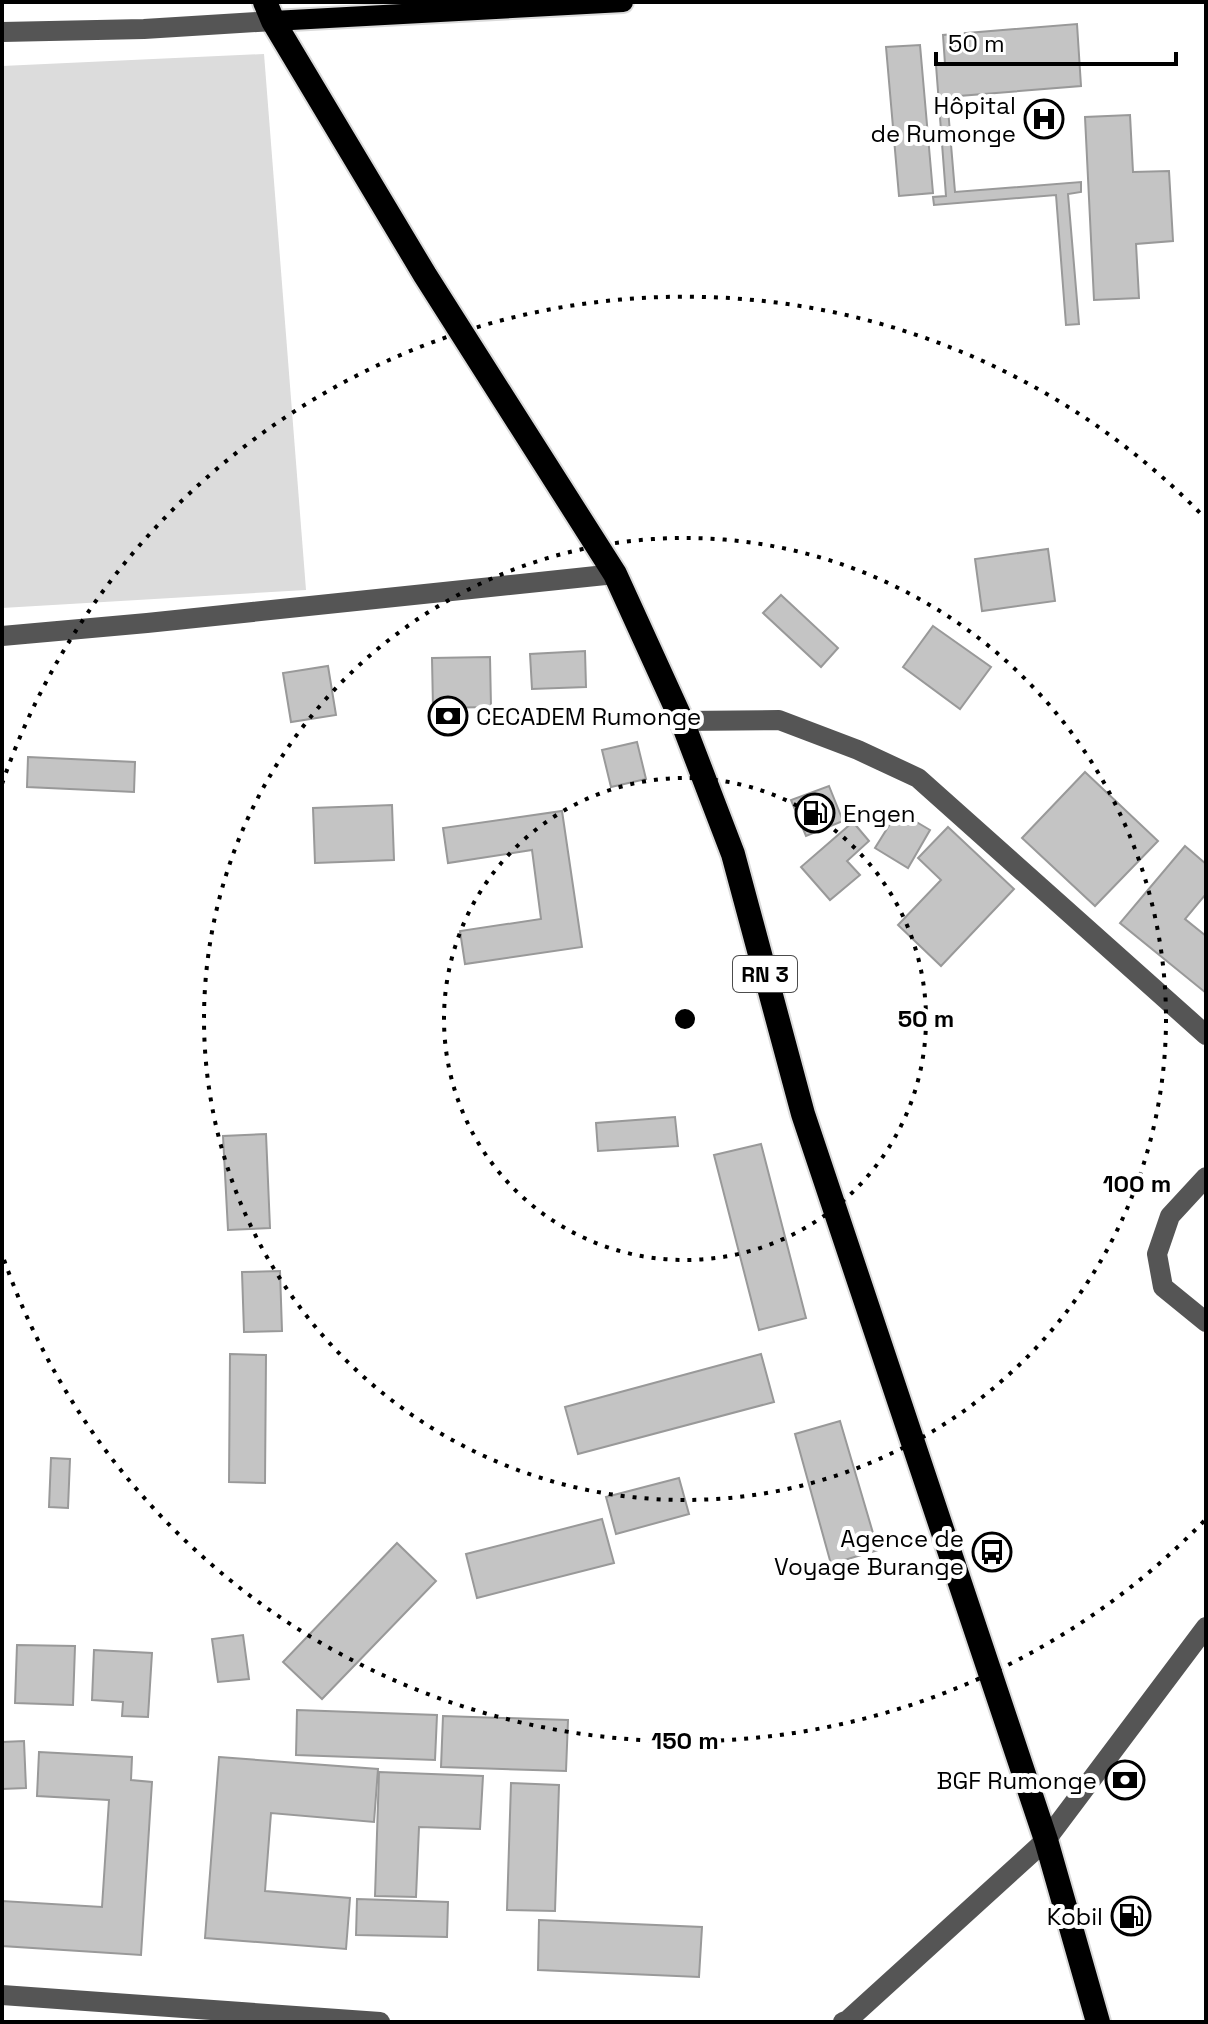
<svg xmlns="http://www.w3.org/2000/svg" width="1208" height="2024" font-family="'Space Grotesk',sans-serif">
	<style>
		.green { fill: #dcdcdc }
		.building { fill: #c4c4c4; stroke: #999; stroke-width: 2 }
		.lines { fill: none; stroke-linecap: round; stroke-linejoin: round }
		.major-casing { stroke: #dbdbdb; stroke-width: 24 }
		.highway-casing { stroke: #dbdbdb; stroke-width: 28 }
		.minor { stroke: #555; stroke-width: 20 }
		.major { stroke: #000; stroke-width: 20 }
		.highway { stroke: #000; stroke-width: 24 }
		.ring { fill: none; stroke: #000; stroke-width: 4; stroke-dasharray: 4 8 }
		.labels { text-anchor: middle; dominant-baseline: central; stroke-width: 8; stroke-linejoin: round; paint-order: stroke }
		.shield { fill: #fff; stroke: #4c4c4c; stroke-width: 2 }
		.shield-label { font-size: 22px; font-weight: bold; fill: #000 }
		.poi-label { font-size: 24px; fill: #000; stroke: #fff; text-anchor: end }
		.centre { fill: #000; stroke: #fff; stroke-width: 4 }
		.ring-label { font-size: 24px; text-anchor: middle; font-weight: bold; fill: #000; stroke: #fff; stroke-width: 8; stroke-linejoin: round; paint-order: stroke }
	</style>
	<rect width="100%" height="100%" fill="#fff"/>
	<polygon class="green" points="264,54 306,590 2,608 2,66"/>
	<g class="building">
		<polygon points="1077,24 1081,86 947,97 955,192 1081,182 1081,192 1068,194 1079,324 1066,325 1056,195 934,205 933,197 946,196 936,65 945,64 943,35"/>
		<polygon points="920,45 933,193 899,196 886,47"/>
		<polygon points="1130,115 1133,172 1169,171 1173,241 1136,244 1139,298 1094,300 1085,117"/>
		<polygon points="1048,549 1055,601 982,611 975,559"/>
		<polygon points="781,595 838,648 821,667 763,613"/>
		<polygon points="933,626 991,667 960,709 903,667"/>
		<polygon points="585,651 586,687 532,689 530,654"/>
		<polygon points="490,657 491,707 433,708 432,658"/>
		<polygon points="328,666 336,715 291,722 283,673"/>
		<polygon points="637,742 646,779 611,787 602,750"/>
		<polygon points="28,757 135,762 134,792 27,787"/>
		<polygon points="1085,772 1158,841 1095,906 1022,838"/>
		<polygon points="829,786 843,821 806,836 791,800"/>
		<polygon points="392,805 394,860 315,863 313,808"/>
		<polygon points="562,811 582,947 465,964 460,931 541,919 532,850 448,863 443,828"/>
		<polygon points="898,811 930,830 908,868 875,848"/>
		<polygon points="853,822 869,841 847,861 860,875 830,900 801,867"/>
		<polygon points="948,827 1014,889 941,966 898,925 941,880 918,858"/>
		<polygon points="1185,846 1206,864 1206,894 1185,919 1206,936 1206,993 1120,923"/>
		<polygon points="675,1117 678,1146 598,1151 596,1123"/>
		<polygon points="266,1134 270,1228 228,1230 223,1136"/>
		<polygon points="761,1144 806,1318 759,1330 714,1155"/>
		<polygon points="280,1271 282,1331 244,1332 242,1272"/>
		<polygon points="230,1354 266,1355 265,1483 229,1482"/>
		<polygon points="761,1354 774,1402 578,1454 565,1407"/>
		<polygon points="840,1421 878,1550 831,1564 795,1434"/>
		<polygon points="51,1458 70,1459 68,1508 49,1507"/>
		<polygon points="679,1478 689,1514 616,1534 606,1497"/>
		<polygon points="602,1519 614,1563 477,1598 466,1554"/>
		<polygon points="397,1543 436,1581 322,1699 283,1662"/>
		<polygon points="243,1635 249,1679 218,1682 212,1639"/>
		<polygon points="17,1645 75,1646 73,1705 15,1703"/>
		<polygon points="94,1650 152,1653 148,1717 122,1716 123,1702 92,1700"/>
		<polygon points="297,1710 437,1715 435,1760 296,1755"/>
		<polygon points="443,1716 568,1720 566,1771 441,1767"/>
		<polygon points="24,1741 26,1788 2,1789 2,1742"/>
		<polygon points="39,1752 132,1757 131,1780 152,1782 141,1955 2,1946 2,1901 102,1907 109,1800 37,1796"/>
		<polygon points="219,1757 378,1769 374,1822 271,1813 265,1891 350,1898 346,1949 205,1938"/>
		<polygon points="379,1772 483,1776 480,1829 419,1827 416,1897 375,1896"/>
		<polygon points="511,1783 559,1785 555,1911 507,1910"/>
		<polygon points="357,1899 448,1902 447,1937 356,1935"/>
		<polygon points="539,1920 702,1927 699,1977 538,1970"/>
	</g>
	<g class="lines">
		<g class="major-casing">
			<polyline id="major" points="273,21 623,2"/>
		</g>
		<g class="highway-casing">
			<polyline id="highway" points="265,2 273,21 425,275 615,574 682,721 733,854 803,1114 1046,1840 1098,2022"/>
		</g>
		<g class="minor">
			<polyline points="2,32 144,29 273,21"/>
			<polyline points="2,636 147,623 615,574"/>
			<polyline points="682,721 779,720 858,750 918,778 1206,1035"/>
			<polyline points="1206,1177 1170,1216 1157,1254 1163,1287 1206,1322"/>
			<polyline points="2,1995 380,2022"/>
			<polyline points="843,2022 848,2020 1046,1840 1206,1627"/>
		</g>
		<use href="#major" class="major"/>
		<use href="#highway" class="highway"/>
	</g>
	<g class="ring">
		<circle cx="685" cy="1019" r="241"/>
		<circle cx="685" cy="1019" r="481"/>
		<path d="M1204 1521A722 722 0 0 1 2 1254M2 784A722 722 0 0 1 1204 517"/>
	</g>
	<defs>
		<g id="hospital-ring" transform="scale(2)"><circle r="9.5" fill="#fff" stroke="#000" stroke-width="1.5"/><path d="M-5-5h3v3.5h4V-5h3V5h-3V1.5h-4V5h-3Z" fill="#000"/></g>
		<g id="bank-ring" transform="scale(2)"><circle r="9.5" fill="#fff" stroke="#000" stroke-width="1.5"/><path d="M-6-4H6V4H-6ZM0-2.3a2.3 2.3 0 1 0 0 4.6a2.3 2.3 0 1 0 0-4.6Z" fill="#000"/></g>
		<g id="fuel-ring" transform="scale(2)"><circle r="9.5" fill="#fff" stroke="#000" stroke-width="1.5"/><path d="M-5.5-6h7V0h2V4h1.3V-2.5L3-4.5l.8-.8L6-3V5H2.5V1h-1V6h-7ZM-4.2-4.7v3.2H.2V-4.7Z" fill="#000"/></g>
		<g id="bus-ring" transform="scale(2)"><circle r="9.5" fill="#fff" stroke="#000" stroke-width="1.5"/><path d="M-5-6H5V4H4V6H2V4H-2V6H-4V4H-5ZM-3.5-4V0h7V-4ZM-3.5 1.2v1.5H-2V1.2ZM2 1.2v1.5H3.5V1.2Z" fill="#000"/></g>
	</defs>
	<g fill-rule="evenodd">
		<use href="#hospital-ring" x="1044" y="119"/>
		<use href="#bank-ring" x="448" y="716"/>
		<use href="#fuel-ring" x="815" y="813"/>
		<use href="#bus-ring" x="992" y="1552"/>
		<use href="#bank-ring" x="1125" y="1780"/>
		<use href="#fuel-ring" x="1131" y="1916"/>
	</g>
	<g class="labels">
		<rect class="shield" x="733" y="956" width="64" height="36" rx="6"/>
		<g class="shield-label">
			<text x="765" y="974">RN 3</text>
		</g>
		<g class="poi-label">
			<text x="1016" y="105">Hôpital<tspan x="1016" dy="28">de Rumonge</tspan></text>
			<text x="476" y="716" text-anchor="start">CECADEM Rumonge</text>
			<text x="843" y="813" text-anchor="start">Engen</text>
			<text x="964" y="1538">Agence de<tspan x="964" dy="28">Voyage Burange</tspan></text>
			<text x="1097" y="1780">BGF Rumonge</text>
			<text x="1103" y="1916">Kobil</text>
		</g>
	</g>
	<circle cx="685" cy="1019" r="12" class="centre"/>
	<g class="ring-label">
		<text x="926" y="1027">50 m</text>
		<text x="1137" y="1192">100 m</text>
		<text x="685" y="1749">150 m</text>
	</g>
	<rect width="1208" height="2024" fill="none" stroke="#000000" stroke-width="8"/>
	<path d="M936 52v12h240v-12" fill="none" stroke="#000000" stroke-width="4"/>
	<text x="948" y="52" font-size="24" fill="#000000" stroke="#ffffff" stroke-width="6" paint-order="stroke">50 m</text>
</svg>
